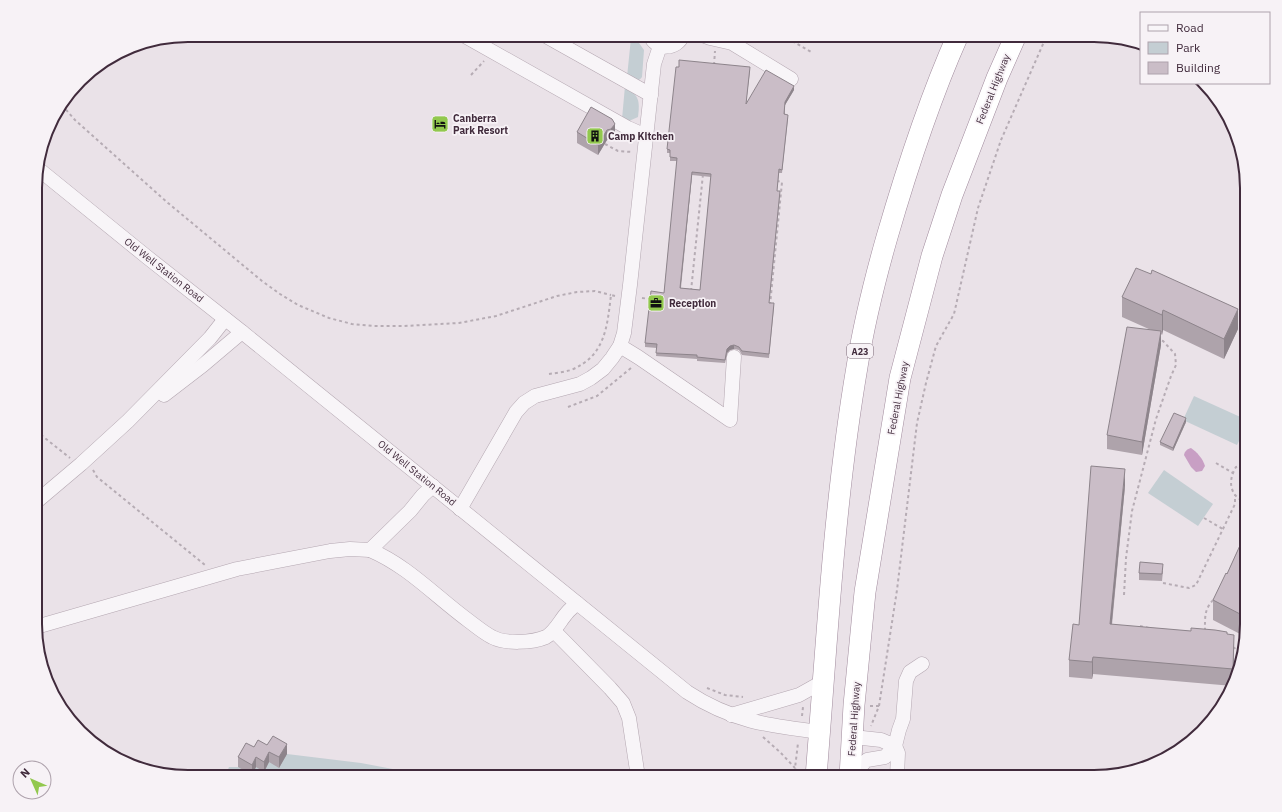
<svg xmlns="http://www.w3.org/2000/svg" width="1282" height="812" font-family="'IBM Plex Sans',sans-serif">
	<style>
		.green { fill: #c4ced3 }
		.water { fill: #c89fc4 }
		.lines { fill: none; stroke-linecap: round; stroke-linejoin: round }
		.minor-casing { stroke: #b4a7b1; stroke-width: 15 }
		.highway-casing { stroke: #a08a9c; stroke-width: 22 }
		.path { stroke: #b6acb4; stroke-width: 2; stroke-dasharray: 3 3; stroke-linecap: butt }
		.minor { stroke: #f8f5f8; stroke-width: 14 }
		.highway { stroke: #fff; stroke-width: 21 }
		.wall { fill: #aea3ab; fill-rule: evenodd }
		.shaded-wall { fill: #8d848b }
		.building { fill: #cabdc7; stroke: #8d848b; fill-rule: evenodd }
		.labels { text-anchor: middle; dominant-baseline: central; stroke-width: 3.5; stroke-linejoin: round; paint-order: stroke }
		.shield { fill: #f7f2f6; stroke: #786774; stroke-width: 1 }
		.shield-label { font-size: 9px; font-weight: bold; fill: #412b3c }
		.street-label { font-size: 10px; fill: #412b3c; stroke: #f7f2f6 }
		.poi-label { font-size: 10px; font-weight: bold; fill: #412b3c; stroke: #f7f2f6; text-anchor: start }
		.rim { fill: none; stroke: #412b3c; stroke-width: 2 }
	</style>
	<rect width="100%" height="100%" fill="#eae2e8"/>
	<g class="green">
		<path d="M631,38L639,43L644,50L642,77C638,83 633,79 627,77Z"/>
		<path d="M625,86C639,96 640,100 638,117L629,121L622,119Z"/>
		<polygon points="1194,396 1247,420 1247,425 1237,445 1183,420"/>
		<polygon points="1164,470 1213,504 1198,526 1148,493"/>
		<polygon points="287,754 361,763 435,777 225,777 229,767 238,767"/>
	</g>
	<path class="water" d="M1191,448C1197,452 1203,459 1205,466L1202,471L1196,472L1191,467L1184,455C1185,451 1187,449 1191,448Z"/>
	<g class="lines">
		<g class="minor-casing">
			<g id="minor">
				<polyline points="463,35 628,128 646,136"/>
				<polyline points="544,35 651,95"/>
				<path d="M650,35C656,51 677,50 683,35"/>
				<polyline points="702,35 710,38 732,43 791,79"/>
				<path d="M36,167L147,257L242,332L687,692C731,721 769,726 820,732"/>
				<polyline points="620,346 638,357 730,420 734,357"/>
				<polyline points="164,395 203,365 242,332"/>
				<polyline points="36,502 81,464 128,421 210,338 225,319"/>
				<polyline points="460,509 516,412 524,403 535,396 580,384 591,378 603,369 612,358 620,346 624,333 630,285 654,64 660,46"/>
				<path d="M370,550C408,566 436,597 469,621C477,627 484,633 492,637C505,644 532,643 546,637C555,632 560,621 566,614C569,610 573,607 577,603"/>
				<polyline points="36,627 237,569 330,551 350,549 370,550 410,511 423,495 433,486"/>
				<polyline points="554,631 610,688 623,703 629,718 638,777"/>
				<polyline points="731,715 799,695 824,681"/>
				<polyline points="853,737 881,740 895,746 898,753 897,777"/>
				<polyline points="850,776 867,760 885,757 895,746 899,730 903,719 906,681 910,672 922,664"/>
			</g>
		</g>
		<g class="highway-casing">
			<g id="highway">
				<path d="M816,777C827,640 834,502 857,367C864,323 875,279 887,237C907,168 929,100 958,35"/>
				<polyline points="850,777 854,705 865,592 900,378 932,256 952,195 997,78 1016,35"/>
			</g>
		</g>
		<g class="path">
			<polyline points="782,35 813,53"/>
			<polyline points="501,42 507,35"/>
			<polyline points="714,65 715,51"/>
			<polyline points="471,75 484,61"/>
			<polyline points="62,105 75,120 168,203 262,281 280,294 298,305 329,318 352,324 373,326 404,326 459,323 496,316 557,296 577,292 595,291 611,295"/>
			<polyline points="605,144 618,151 632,152"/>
			<polyline points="691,291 703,174"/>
			<polyline points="642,298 650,299"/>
			<polyline points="770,305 782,182 777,181"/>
			<path d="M549,374C556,373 564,372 571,370C605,356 607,328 611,295L615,296"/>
			<polyline points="568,407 597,396 631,368"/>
			<polyline points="36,431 70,458"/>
			<polyline points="1216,463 1233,473"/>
			<polyline points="93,470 97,477 205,565"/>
			<path d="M1246,504C1243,501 1239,499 1236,496C1228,487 1231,475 1236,467L1247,464"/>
			<polyline points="1204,518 1223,529"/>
			<polyline points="1163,583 1189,588 1196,585 1235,504 1235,495"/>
			<polyline points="1124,595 1126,558 1132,511 1156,419 1171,376 1176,365 1175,354 1163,341 1159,340"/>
			<polyline points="1140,626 1149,628"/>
			<path d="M1205,631C1205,616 1204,609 1215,598"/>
			<polyline points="1233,647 1243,654"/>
			<polyline points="707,688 725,695 743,697"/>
			<polyline points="870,706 879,706 871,726"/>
			<polyline points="879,706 897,590 917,423 926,383 936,346 954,314 978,208 1001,140 1047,35"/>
			<polyline points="802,716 803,707"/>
			<polyline points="763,737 780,752 795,768"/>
			<polyline points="798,777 795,768 798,743"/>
		</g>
		<use href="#minor" class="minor"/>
		<use href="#highway" class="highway"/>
	</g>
	<g class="wall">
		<path d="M750,71L746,104L794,90L785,105V114L788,118L782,173H779L777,191L780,195L769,303L774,307L769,358L742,355L739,350L734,349L730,350L727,353L725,363L697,361V359L656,356L657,348L645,347V343L664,293L677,161H670V153H667V149ZM692,175L711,177L700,290L681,288Z"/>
		<polygon points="612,119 615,134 611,140 607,140 598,155 577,143 577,132"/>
		<polygon points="1122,297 1238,329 1224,359 1163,330 1162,335 1161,334 1161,345 1142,455 1107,449 1107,435 1151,330 1122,317"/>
		<polygon points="1247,339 1247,373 1241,370 1241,350"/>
		<polygon points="1186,422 1173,451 1160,445 1160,442"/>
		<polygon points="1125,486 1112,625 1227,634 1234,652 1233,686 1093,674 1092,679 1069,677 1069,660 1079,625"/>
		<polygon points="1247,530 1242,635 1213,620 1213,600 1227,574"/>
		<polygon points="1163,571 1162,581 1139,580 1139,573"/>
		<polygon points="267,745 287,754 279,768 269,762 264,772 256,767 252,775 238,767 238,757 254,747"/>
	</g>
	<g class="shaded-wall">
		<polygon points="794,86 794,90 785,105 784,118 785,102"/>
		<polygon points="615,124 615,134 611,140 611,129"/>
		<polygon points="607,130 607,140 598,155 598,145"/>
		<polygon points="692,172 692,175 680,292 680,288"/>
		<polygon points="1238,309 1238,329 1224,359 1224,339"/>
		<polygon points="1163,310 1163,330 1162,335 1162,315"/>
		<polygon points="1161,331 1161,345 1142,455 1142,442"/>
		<polygon points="734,345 734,349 730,350 727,353 725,363 727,349 730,346"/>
		<polygon points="1186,418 1186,422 1173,451 1173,448"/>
		<polygon points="1125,469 1125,486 1110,641 1110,624"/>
		<polygon points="1247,605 1247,625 1242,635 1242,615"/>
		<polygon points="1234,635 1234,652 1233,685 1233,669"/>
		<polygon points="1093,657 1093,674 1092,679 1092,662"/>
		<polygon points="287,744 287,754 279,768 279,757"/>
		<polygon points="269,752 269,762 264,772 264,762"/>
		<polygon points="256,757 256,767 252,775 252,765"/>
	</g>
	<g class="building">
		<path d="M679,60L750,67L746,104L766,70L794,86L785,102L784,114L788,115L782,170L779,169L777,191H780L769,303H774L769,354L742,351L739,347L734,345L730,346L727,349L725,360L697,357V355L656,353L657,344L645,343L651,291L664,293L677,158L670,157V150L667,149L676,67H679ZM692,172L711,174L700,290L680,288Z"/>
		<polygon points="591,107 612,119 615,124 611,129 607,130 598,145 577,132"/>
		<polygon points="1136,268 1151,274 1152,270 1238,309 1224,339 1163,310 1162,315 1122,297"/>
		<polygon points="1127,327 1161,331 1142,442 1107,435"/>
		<polygon points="1247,339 1247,353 1241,350"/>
		<polygon points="1174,413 1186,418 1173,448 1160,442"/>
		<polygon points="1091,466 1125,469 1110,624 1191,631 1191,628 1215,630 1227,632 1227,634 1234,635 1233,669 1093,657 1092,662 1069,660 1073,624 1079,625"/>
		<polygon points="1247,530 1247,605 1242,615 1213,600 1226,573 1227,574"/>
		<polygon points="1140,562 1163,564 1162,574 1139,573"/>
		<polygon points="273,736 287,744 279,757 269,752 264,762 256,757 252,765 238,757 246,743 254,747 258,740 267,745"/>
	</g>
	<defs>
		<g id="hotel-square" transform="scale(0.9)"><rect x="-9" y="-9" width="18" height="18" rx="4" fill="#92c84e" stroke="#f7f2f6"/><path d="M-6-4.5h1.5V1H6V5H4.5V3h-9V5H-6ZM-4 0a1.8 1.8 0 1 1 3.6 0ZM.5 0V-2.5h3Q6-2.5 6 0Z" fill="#111"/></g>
		<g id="building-square" transform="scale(0.9)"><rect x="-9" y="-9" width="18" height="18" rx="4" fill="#92c84e" stroke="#f7f2f6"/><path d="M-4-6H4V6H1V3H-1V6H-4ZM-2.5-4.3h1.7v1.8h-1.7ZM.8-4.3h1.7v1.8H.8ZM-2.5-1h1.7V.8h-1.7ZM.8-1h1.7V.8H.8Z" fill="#111"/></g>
		<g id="office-square" transform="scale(0.9)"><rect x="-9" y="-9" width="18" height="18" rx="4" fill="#92c84e" stroke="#f7f2f6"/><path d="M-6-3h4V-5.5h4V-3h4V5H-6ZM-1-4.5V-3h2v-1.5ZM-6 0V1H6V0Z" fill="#111"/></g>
	</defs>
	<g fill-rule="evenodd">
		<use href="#hotel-square" x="440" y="124"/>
		<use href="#building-square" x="595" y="136"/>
		<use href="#office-square" x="656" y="303"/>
	</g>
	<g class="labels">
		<rect class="shield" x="847" y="344" width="26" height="14" rx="3"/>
		<g class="shield-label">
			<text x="860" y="351">A23</text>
		</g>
		<g class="street-label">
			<text transform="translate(993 89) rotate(-68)">Federal Highway</text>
			<text transform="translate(164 270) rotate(38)">Old Well Station Road</text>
			<text transform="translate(898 398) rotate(-79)">Federal Highway</text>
			<text transform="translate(417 473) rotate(39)">Old Well Station Road</text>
			<text transform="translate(854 719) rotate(-86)">Federal Highway</text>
		</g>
		<g class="poi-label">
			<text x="453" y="118">Canberra<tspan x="453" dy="12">Park Resort</tspan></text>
			<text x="608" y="136">Camp Kitchen</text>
			<text x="669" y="303">Reception</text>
		</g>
	</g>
	<path d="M0 0H1282V812H0ZM188 42H1094A146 146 0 0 1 1240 188V624A146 146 0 0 1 1094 770H188A146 146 0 0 1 42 624V188A146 146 0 0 1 188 42Z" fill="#f7f2f6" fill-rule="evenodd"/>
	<path class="rim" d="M188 42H1094A146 146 0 0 1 1240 188V624A146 146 0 0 1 1094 770H188A146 146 0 0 1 42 624V188A146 146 0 0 1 188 42Z"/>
	<rect x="1140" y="12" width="130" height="72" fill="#f7f2f6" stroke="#aea2ac"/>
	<rect x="1148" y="25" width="20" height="6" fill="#f8f5f8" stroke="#aea2ac"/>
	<text x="1176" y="32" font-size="12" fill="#412b3c">Road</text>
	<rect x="1148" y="42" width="20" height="12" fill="#c4ced3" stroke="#aea2ac"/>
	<text x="1176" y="52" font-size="12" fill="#412b3c">Park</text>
	<rect x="1148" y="62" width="20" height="12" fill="#cabdc7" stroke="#aea2ac"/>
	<text x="1176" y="72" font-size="12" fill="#412b3c">Building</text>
	<g transform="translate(32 780) rotate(315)"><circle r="19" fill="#f7f2f6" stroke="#aea2ac"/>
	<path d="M0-3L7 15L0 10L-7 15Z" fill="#92c84e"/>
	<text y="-6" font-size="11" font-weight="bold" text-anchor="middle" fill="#412b3c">N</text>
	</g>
</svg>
